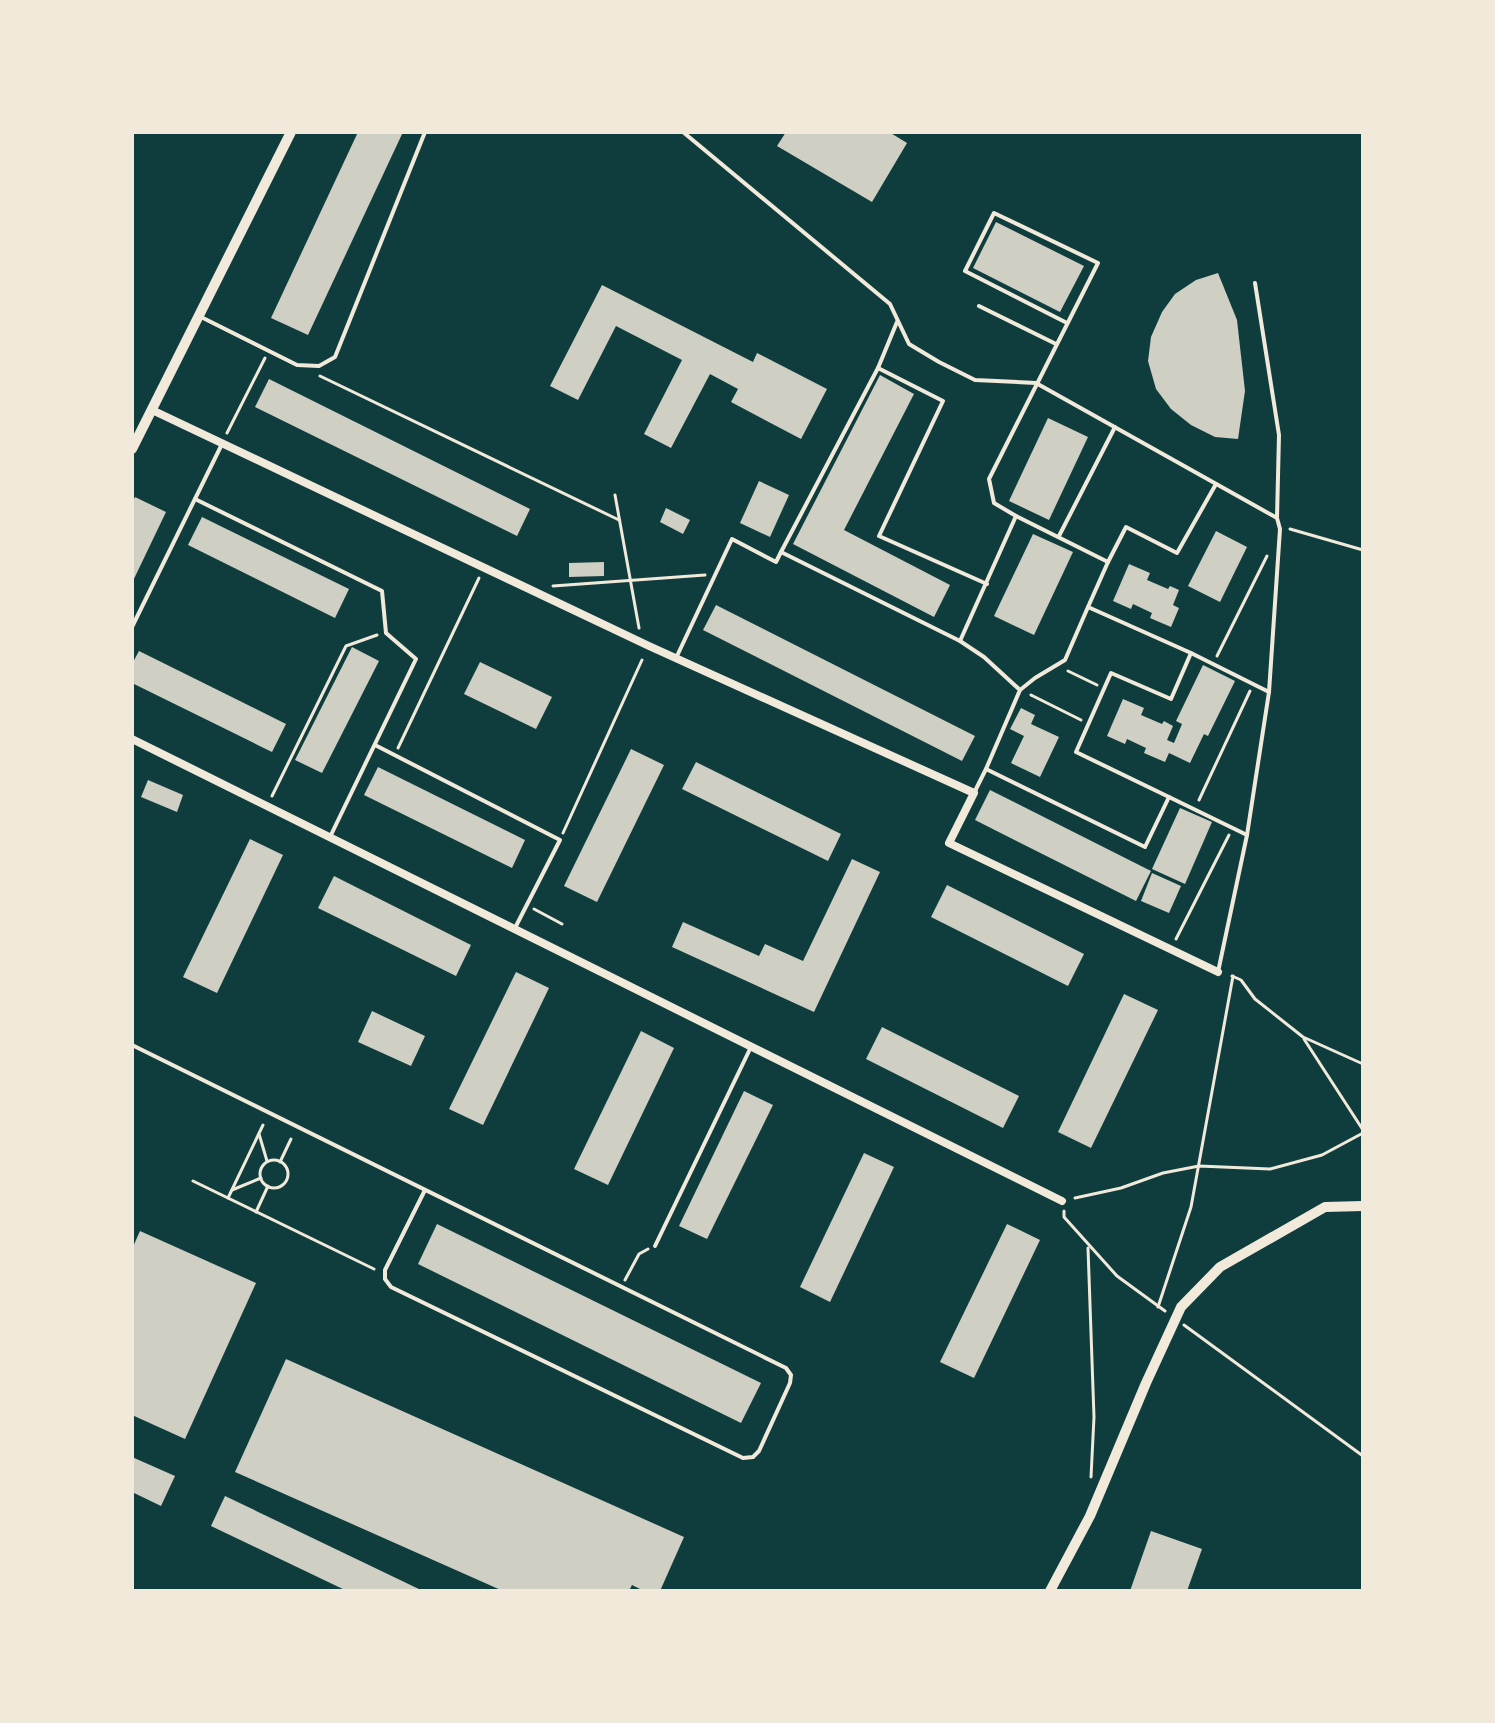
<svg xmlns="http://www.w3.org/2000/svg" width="1495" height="1723" font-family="'PT Sans',sans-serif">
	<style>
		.building { fill: #cfcfc3 }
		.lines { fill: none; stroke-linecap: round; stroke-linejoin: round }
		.path { stroke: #f1e9da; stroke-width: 3 }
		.service { stroke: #f1e9da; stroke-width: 4 }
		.minor { stroke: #f1e9da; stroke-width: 8 }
		.tertiary { stroke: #f1e9da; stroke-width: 10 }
	</style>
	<rect width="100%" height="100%" fill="#0f3d3e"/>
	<g class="building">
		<polygon points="358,132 403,132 308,335 271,318"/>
		<polygon points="786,132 889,132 907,143 872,202 777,146"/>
		<polygon points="996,222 1084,266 1060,312 973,268"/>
		<polygon points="1218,273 1237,320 1245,391 1238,439 1215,437 1191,425 1171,409 1156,389 1148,361 1151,337 1162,312 1175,294 1196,280"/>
		<polygon points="602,285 753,362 757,353 827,389 801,439 731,402 738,389 710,374 671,448 644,434 682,360 616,326 578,400 550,386"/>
		<polygon points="880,375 914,394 844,530 950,585 934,617 793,544"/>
		<polygon points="269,379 530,509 517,536 255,407"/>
		<polygon points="1048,418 1088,437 1049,520 1009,501"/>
		<polygon points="759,481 789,495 770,537 740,523"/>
		<polygon points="135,497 166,512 132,583 132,503"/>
		<polygon points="666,508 690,520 683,534 660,522"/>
		<polygon points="202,517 349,589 335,618 188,545"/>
		<polygon points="1216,531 1247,547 1220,602 1188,586"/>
		<polygon points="1033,534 1073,552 1034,635 994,616"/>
		<polygon points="604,562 604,576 569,577 569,563"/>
		<polygon points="1129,564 1150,573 1147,580 1168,589 1170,586 1179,590 1173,605 1179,608 1171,627 1150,618 1152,613 1133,604 1131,609 1113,601"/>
		<polygon points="716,605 975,736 962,761 703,630"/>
		<polygon points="352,647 379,661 322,773 295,760"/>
		<polygon points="139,651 286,724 272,752 132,683 132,664"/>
		<polygon points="480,662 552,697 536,729 464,694"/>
		<polygon points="1203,665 1235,681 1208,736 1204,734 1190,763 1169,753 1165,762 1144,753 1146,748 1127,739 1125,744 1107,736 1123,699 1144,708 1141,715 1162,724 1164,721 1173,726 1167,740 1174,743 1182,724 1176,721"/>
		<polygon points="1021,708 1035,715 1031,724 1059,737 1040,777 1011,763 1024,736 1010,729"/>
		<polygon points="631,749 664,765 597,902 564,886"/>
		<polygon points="696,762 841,834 828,861 682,789"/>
		<polygon points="378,767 525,840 512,868 364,795"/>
		<polygon points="148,780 183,795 177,812 141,797"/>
		<polygon points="990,790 1151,871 1136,901 975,820"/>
		<polygon points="1180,808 1212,822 1185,884 1152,869"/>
		<polygon points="250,839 283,855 217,993 183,977"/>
		<polygon points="852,859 880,872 814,1012 672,947 683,922 759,956 765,944 803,961"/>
		<polygon points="1152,873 1181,886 1169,913 1141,901"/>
		<polygon points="334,876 471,945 456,976 318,908"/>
		<polygon points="947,885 1084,954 1068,986 931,917"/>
		<polygon points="516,972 549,988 483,1125 449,1109"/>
		<polygon points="1124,994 1158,1010 1091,1148 1058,1132"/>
		<polygon points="372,1011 425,1036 411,1066 358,1042"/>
		<polygon points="882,1027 1019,1096 1003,1128 866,1059"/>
		<polygon points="641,1031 674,1048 608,1185 574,1169"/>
		<polygon points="744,1091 773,1105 707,1239 679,1226"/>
		<polygon points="864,1153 894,1167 830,1302 800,1287"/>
		<polygon points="437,1224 761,1383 741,1423 418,1264"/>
		<polygon points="1007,1224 1040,1240 974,1378 940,1362"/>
		<polygon points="140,1231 256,1283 185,1439 132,1415 132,1249"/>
		<polygon points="286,1359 684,1537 660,1591 644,1591 632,1585 629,1591 503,1591 235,1472"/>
		<polygon points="132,1457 175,1476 161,1506 132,1492"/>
		<polygon points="225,1496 423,1591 347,1591 211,1526"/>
		<polygon points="1151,1531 1202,1549 1187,1591 1130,1591"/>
	</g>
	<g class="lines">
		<g class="path">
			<polyline points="320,376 619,520"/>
			<polyline points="227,433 265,358"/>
			<polyline points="615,495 639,628"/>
			<polyline points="1290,529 1363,550"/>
			<polyline points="553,586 705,575"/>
			<polyline points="1217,656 1267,556"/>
			<polyline points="1068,671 1097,685"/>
			<polyline points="1031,695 1081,720"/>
			<polyline points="398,748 479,578"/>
			<polyline points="272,796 346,646 377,635"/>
			<polyline points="1199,800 1250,691"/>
			<polyline points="563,833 642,660"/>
			<polyline points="534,909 562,924"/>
			<polyline points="1176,939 1229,835"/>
			<polyline points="1232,976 1241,980 1255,999 1303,1037 1363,1064"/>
			<polyline points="1304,1039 1363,1130"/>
			<polyline points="259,1134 267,1161"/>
			<circle cx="274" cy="1174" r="14"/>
			<polyline points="280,1162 291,1139"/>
			<polyline points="193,1181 374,1269"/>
			<polyline points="232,1190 261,1178"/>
			<polyline points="228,1198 263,1125"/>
			<polyline points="1075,1198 1121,1188 1163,1173 1199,1166 1270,1169 1322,1155 1363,1133"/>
			<polyline points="1064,1211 1064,1217 1117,1276 1165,1311"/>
			<polyline points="256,1212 268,1186"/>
			<polyline points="1088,1248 1094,1417 1091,1477"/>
			<polyline points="625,1280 639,1254 648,1249"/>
			<polyline points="1158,1307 1191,1207 1233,976"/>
			<polyline points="1184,1325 1363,1456"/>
		</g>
		<g class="service">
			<polyline points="683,132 890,304 909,344 939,362 975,380 1036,383 1277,518 1280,529 1269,692 1247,835 1218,972"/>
			<polyline points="1255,283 1279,435 1277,518"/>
			<polyline points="979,306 1056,344"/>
			<polyline points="201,317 297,365 319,366 335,357 425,132"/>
			<polyline points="897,322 878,368 781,552 960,641 1016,516 994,503 989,479 1098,263 994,213 965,271 1067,323"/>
			<polyline points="878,368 943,401 879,536 987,584"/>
			<polyline points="195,499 382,591 386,633 416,659 330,837"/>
			<polyline points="1016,516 1108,562 1088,607 1191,653"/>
			<polyline points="1059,536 1115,427"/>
			<polyline points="1108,562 1126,527 1177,553 1216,484"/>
			<polyline points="132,627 222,444"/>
			<polyline points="960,641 984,657 1020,690 986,769"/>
			<polyline points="677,656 732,539 776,562 781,552"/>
			<polyline points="1020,690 1035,678 1065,660 1088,607"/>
			<polyline points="375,745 560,840 515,928"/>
			<polyline points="974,793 986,769 1145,847 1169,797 1247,835"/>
			<polyline points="1169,797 1076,752 1111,673 1171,699 1191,653 1269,692"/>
			<polyline points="132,1045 786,1368 791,1375 790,1383 759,1451 753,1457 743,1458 391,1287 385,1279 385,1270 425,1190"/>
			<polyline points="655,1246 750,1049"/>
		</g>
		<g class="minor">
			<polyline points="152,410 649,646 974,793 949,843 1218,972"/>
			<polyline points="132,739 1062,1201"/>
		</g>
		<g class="tertiary">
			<polyline points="132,449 291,132"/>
			<polyline points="1050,1591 1090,1516 1146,1383 1181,1307 1220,1267 1325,1207 1363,1206"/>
		</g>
	</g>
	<rect width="1495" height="1723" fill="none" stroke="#f1e9da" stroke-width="268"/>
</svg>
